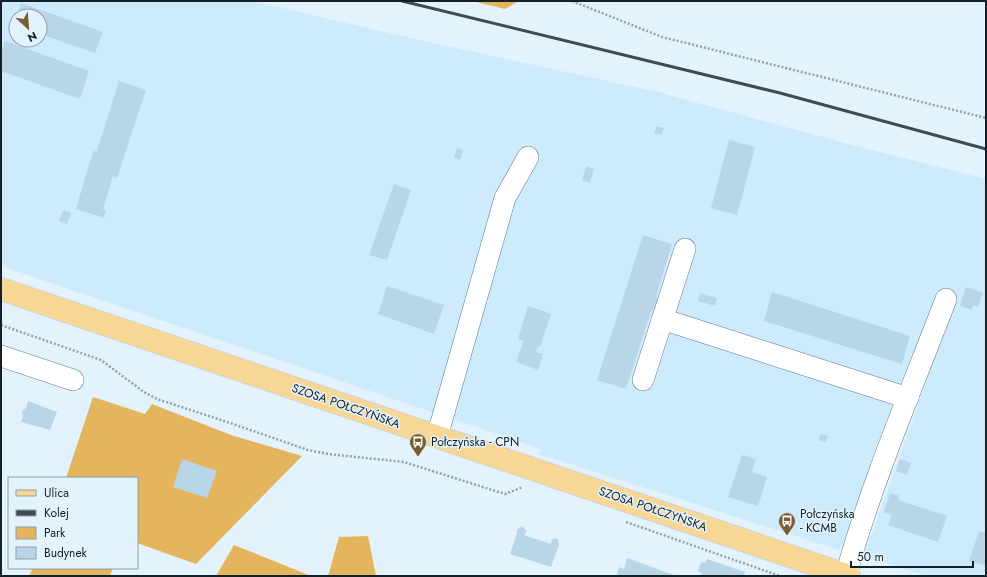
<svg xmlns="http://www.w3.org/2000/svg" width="987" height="577" font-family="Jost,sans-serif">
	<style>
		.built { fill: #cdebfd; fill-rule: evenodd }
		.green { fill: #e5b55d }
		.building { fill: #b9d6e8 }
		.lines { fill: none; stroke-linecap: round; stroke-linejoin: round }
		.minor-casing { stroke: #5e7888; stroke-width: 22 }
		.major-casing { stroke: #d0d2d4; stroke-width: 24 }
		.path { stroke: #92a0a9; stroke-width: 2.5; stroke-dasharray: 2 2; stroke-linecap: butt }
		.minor { stroke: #fff; stroke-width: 21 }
		.major { stroke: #f8d795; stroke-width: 22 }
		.rail { stroke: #3e4b52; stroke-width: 3 }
		.labels { text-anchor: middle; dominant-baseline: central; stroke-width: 3; stroke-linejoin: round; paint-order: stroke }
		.street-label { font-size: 12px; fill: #152026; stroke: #e2f3fe }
		.poi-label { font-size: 12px; fill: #152026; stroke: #e2f3fe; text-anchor: start }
	</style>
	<rect width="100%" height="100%" fill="#e2f3fe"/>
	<path class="built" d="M1,1H252L411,38L658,92L841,142L986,179V576H925L864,556L946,326L929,319L870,464L844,543L839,550L539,454L541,449L1,266ZM16,16H40V40H16Z"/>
	<g class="green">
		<polygon points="472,1 519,1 505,9"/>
		<polygon points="93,397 145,414 152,404 231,435 302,456 196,564 137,543 137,478 66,478"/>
		<polygon points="368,536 376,576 328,576 339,537"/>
		<polygon points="234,545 311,576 216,576"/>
		<polygon points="33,568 113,568 110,576 29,576"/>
	</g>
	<g class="building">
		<polygon points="21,3 103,32 95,53 40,34 40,16 17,16"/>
		<polygon points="5,41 89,71 80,99 1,71 1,52"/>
		<polygon points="119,81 146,90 117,178 113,176 103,209 106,210 104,218 76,209 88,168 94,151 97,151"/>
		<polygon points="657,126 664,128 661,135 654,133"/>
		<polygon points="729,140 755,147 737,215 711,208"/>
		<polygon points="457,148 463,150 460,160 454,158"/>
		<polygon points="586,166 594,169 590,183 582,180"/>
		<polygon points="394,184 411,190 387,260 369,255"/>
		<polygon points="63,210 71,213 67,224 59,221"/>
		<polygon points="643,235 672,244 656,296 660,302 655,309 651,311 626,389 597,380"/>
		<polygon points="387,286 444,305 434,334 378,314"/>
		<polygon points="966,287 983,293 978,307 973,305 972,310 960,306"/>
		<polygon points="772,292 910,336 902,364 764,321"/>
		<polygon points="700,293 717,298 715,306 698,301"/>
		<polygon points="528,306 551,314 540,347 538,346 536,352 543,354 538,370 516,362 524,341 518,339"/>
		<polygon points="28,401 57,412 50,430 21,422 23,416 22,414 23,410 26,408"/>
		<polygon points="821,434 828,436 826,442 818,440"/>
		<polygon points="742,455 756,459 752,472 767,477 758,506 728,497"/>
		<polygon points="182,459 217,471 207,498 173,487"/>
		<polygon points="900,459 911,463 907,475 896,471"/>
		<polygon points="890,493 900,496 898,500 947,516 938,542 888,525 892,515 884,512"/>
		<polygon points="522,526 527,531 524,535 551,544 552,539 556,538 558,539 559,545 551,567 510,554 517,533 517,530"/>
		<polygon points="979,531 986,533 986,566 969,561"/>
		<polygon points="627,558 674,575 674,576 617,575 619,567 624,569"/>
		<polygon points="707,559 745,572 744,576 701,576 702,573 698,572 701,562 705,563"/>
	</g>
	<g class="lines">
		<g class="minor-casing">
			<g id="minor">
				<polyline points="662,319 908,398"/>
				<polyline points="1,356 73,380"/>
				<polyline points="643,380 685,249"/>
				<polyline points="437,437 505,198 528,157"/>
				<path d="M846,575C872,481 911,391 946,299"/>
			</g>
		</g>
		<g class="major-casing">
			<polyline id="major" points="1,289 849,576"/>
		</g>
		<g class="path">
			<polyline points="572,1 662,37 986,118"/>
			<polyline points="1,325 101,360 144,392 157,399 233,424 308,450 328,454 404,462 505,494 523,487"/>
			<polyline points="626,522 780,576"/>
		</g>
		<use href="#minor" class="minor"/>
		<use href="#major" class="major"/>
		<polyline class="rail" points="402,1 780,93 986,149"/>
	</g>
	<defs>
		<g id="bus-pin" transform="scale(0.9)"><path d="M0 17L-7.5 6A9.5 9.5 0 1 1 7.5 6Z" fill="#775d2f" stroke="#e2f3fe"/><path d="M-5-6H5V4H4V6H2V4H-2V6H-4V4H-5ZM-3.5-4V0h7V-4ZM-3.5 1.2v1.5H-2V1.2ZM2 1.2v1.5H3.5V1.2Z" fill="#fff"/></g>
	</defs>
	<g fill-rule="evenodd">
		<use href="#bus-pin" x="418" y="442"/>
		<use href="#bus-pin" x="787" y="521"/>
	</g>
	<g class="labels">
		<g class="street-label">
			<text transform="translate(346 406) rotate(19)">SZOSA POŁCZYŃSKA</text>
			<text transform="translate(653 509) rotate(19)">SZOSA POŁCZYŃSKA</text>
		</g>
		<g class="poi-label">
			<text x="431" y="442">Połczyńska - CPN</text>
			<text x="800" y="514">Połczyńska<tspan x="800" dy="14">- KCMB</tspan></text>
		</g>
	</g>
	<rect width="987" height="577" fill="none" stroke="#152026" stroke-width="4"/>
	<rect x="8" y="477" width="130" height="92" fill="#e2f3fe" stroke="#909fa8"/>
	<rect x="16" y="490" width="20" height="6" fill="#f8d795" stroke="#909fa8"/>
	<text x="44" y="497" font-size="12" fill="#152026">Ulica</text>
	<rect x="16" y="510" width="20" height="6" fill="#3e4b52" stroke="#909fa8"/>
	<text x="44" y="517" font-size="12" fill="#152026">Kolej</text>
	<rect x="16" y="527" width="20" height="12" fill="#e5b55d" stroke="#909fa8"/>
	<text x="44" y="537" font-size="12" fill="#152026">Park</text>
	<rect x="16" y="547" width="20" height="12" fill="#b9d6e8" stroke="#909fa8"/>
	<text x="44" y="557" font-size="12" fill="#152026">Budynek</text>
	<g transform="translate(28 28) rotate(154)"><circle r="19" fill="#e2f3fe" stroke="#909fa8"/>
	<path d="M0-3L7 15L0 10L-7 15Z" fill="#775d2f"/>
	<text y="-6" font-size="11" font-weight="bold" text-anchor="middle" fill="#152026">N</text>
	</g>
	<path d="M851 561v6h122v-6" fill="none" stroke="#152026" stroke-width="2"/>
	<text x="857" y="561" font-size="12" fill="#152026" stroke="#e2f3fe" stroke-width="3" paint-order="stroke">50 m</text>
</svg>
